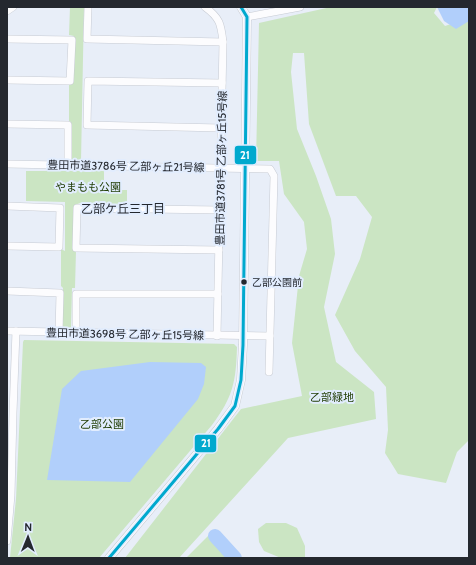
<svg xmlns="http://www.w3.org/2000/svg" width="476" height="565" font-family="Cabin,'Noto Sans JP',sans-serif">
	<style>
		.green { fill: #cbe5c3 }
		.water { fill: #b1cffb }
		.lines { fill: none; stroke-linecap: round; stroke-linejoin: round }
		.river { stroke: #b1cffb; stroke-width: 14 }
		.minor-casing { stroke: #c7cbd3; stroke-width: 8 }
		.tertiary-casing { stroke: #c7cbd3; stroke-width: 9 }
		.minor { stroke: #fcfcfe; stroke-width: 7 }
		.tertiary { stroke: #fcfcfe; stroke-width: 8 }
		.bus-1-casing { stroke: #e2edfe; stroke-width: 6 }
		.bus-1 { stroke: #00a9ce; stroke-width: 3 }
		.bus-dot { fill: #24282f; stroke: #e2edfe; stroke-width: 1.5 }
		.labels { text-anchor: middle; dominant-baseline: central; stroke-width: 4; stroke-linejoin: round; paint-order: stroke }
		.bus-label { font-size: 10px; fill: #24282f; stroke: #e2edfe; text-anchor: start }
		.street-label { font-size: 11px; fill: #24282f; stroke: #e2edfe }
		.park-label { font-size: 11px; fill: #223f07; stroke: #e2edfe }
		.neighbourhood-label { font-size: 12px; fill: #24282f; stroke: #e2edfe }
		.line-badge { stroke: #e2edfe; stroke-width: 1.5 }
		.badge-label { font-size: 11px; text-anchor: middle; font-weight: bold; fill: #fff }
	</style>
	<rect width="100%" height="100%" fill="#e8eef8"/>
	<g class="green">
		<polygon points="70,7 84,7 81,161 71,160 71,122 69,121 69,84 73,84 74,36 69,35"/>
		<polygon points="331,7 437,7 434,13 445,26 469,18 469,440 457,452 446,483 398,474 385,453 388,430 386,387 355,351 335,315 360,259 372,217 356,196 336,196 309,124 304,53 293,53 291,72 297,129 316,176 331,219 335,254 324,307 336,362 374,392 376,419 288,438 179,558 125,558 241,409 302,396 292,343 299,276 307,249 304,222 284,194 279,161 256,161 259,23"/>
		<polygon points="26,171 104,171 104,190 127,190 127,204 80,203 75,205 73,250 76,251 75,288 72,288 71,329 64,329 62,326 63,288 61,286 61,249 65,251 65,202 26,201"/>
		<path d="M24,340L234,344L237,347C236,382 233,397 212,425L99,558H10L16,499L23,342Z"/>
		<polygon points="266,523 286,523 297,528 305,546 305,557 281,558 264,551 259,542 258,529"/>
		<polygon points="209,535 226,558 186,558"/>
	</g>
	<g class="water">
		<polygon points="437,7 469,7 469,21 456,29 444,21"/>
		<polygon points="150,362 201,363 206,367 204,384 198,399 130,482 47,480 62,389 81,371"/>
	</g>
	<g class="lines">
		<polyline class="river" points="215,536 235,558"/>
		<g class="minor-casing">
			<g id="minor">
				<polyline points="88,7 87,39 223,42"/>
				<path d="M205,7C220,18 221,24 223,42L217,336"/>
				<polyline points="7,11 13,7"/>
				<polyline points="247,17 300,7"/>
				<polyline points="7,39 72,40 70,81 7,80"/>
				<polyline points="7,124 68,125 68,165"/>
				<polyline points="221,128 87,125 88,81 222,83"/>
				<polyline points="7,164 270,169 274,176 269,372"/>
				<polyline points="7,206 60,208 59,247 7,246"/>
				<polyline points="219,250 76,248 77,208 220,210"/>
				<polyline points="7,291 60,293 59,332"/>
				<polyline points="7,331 270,336"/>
				<polyline points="76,333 76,294 218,294"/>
				<polyline points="7,541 11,495 13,413 16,331"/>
			</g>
		</g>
		<g class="tertiary-casing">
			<polyline id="tertiary" points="109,558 218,429 235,406 241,380 243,345 247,17 241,7"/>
		</g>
		<use href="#minor" class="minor"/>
		<use href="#tertiary" class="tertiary"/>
		<g class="bus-1-casing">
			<polyline id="bus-1" points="109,558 218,429 235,406 241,380 243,345 247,17 241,7"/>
		</g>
		<use href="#bus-1" class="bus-1"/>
	</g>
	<circle class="bus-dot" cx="244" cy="282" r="3.5"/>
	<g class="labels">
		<g class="bus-label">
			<text x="252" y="282">乙部公園前</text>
		</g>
		<g class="street-label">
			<text transform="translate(126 166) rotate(1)">豊田市道3786号 乙部ヶ丘21号線</text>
			<text transform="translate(221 168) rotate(-89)">豊田市道3781号 乙部ヶ丘15号線</text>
			<text transform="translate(125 334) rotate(1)">豊田市道3698号 乙部ヶ丘15号線</text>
		</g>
		<g class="park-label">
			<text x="88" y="187">やまもも公園</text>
			<text x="332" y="397">乙部緑地</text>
			<text x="102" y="424">乙部公園</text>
		</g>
		<g class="neighbourhood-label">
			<text x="123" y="208">乙部ケ丘三丁目</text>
		</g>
	</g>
	<g class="line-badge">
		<rect x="234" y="145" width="23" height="20" rx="4" fill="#00a9ce"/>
		<rect x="194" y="434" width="23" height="19" rx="4" fill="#00a9ce"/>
	</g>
	<g class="badge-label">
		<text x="245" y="159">21</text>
		<text x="206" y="447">21</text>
	</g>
	<rect width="476" height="565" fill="none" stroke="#24282f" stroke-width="16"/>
	<g transform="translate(28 537) rotate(1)" stroke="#e2edfe" stroke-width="3" paint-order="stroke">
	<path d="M0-3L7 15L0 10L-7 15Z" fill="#24282f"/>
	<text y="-6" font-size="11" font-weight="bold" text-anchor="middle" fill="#24282f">N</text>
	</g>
</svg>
